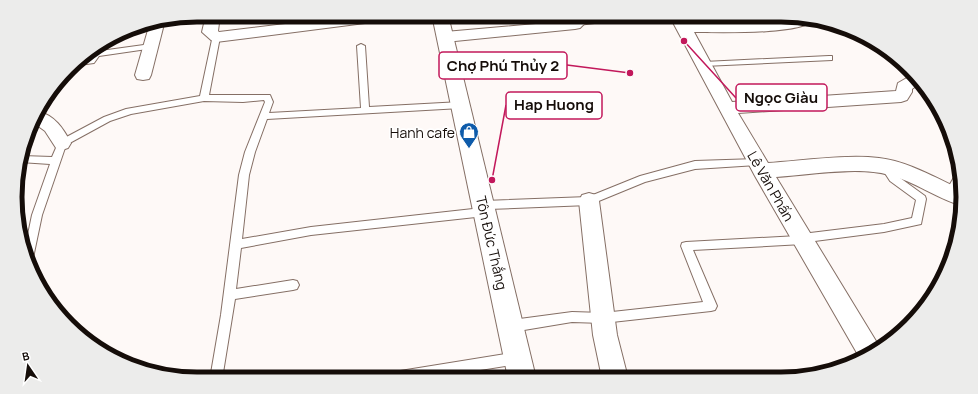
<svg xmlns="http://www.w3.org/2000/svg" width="978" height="394" font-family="Manrope,sans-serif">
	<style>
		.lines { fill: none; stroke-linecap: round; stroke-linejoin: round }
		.lane-casing { stroke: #856f65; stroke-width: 2 }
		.street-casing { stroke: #856f65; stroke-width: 2 }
		.secondary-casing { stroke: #856f65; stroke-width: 2 }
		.lane { fill: #fff; fill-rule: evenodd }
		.street { fill: #fff; fill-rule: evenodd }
		.secondary { fill: #fff; fill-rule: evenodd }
		.labels { text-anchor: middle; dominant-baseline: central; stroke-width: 3.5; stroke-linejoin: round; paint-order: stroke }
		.poi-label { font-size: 14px; fill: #150d09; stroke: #fff; text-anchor: end }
		.street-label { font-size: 14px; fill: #150d09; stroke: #fff }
		.rim { fill: none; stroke: #150d09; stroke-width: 5 }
		.leader { fill: none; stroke: #c2185b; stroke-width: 1.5 }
		.callout-dot { fill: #c2185b; stroke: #fff; stroke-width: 1.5 }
		.callout { fill: #fff; stroke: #c2185b; stroke-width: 1.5 }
		.callout-label { font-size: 15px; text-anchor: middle; font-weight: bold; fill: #150d09 }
	</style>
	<rect width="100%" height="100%" fill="#fef9f7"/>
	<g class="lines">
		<g class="lane-casing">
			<g id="lane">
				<polygon points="626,15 648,15 644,17 578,25 574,23 578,21"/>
				<polygon points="213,35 216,35 220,37 209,95 270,95 273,102 269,113 361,108 357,46 361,44 365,46 369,107 461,102 465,105 461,108 267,119 255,152 249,175 242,239 311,227 482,208 479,205 480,202 484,201 588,197 640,176 695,161 757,159 762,162 757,165 695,169 645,182 589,205 488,209 490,212 489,215 485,216 311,235 241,248 236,289 293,280 297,281 299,285 297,289 293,290 235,299 222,379 210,379 221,315 239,175 245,152 265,102 264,100 243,102 204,101 131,114 110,121 66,145 42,215 33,258 30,262 25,249 32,215 50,164 20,162 22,156 52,157 59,141 104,117 126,109 200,96"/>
				<polygon points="151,44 155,46 154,48 99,56 94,63 72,66 76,61 88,59 93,52"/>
				<polygon points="829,56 832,56 832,60 704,66 700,64 704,62"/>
				<polygon points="886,163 889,164 896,175 925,196 926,199 921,224 884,232 807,242 803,244 693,250 717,306 715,310 711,311 603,323 572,322 512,332 508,330 506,326 508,322 512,320 572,312 603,313 703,302 681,246 682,243 686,242 798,236 802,234 884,224 912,218 916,200 890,181 881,167"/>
				<polygon points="957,172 959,172 962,181 954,196 946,196 945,193"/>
				<polygon points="518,352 522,354 524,358 522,362 518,364 430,378 388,378 390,374 394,372"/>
			</g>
		</g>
		<g class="street-casing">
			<g id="street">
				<polygon points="206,15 220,15 218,31 219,32 360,15 403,15 401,18 396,19 216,42 211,40 202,32"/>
				<polygon points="566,15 580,15 585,23 580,28 575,29 445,42 440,40 437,37 440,34 445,32 569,21"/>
				<path d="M669,15H683L689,23H752L798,18L814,20C800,35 717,32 694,32L732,102L896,91L898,83L912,75L919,84L912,89V92L907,100L901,102L738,113L768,163C801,161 846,154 879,158C907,161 936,178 962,190L960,205C936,198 914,181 889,175C859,166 808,175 776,177L879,346L880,348L861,360L755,176Z"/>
				<polygon points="165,20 151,75 149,79 143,80 137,79 135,75 150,23"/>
				<path d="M38,111C55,116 63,128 71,143L68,148L62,150L56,148L45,131L34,123Z"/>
				<polygon points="589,193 596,195 599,201 617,335 628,378 602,378 593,335 579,201 582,195"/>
			</g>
		</g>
		<g class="secondary-casing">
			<polygon id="secondary" points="432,15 448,15 536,378 508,378"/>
		</g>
		<use href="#lane" class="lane"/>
		<use href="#street" class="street"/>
		<use href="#secondary" class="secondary"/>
	</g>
	<defs>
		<g id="shop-pin" transform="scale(1)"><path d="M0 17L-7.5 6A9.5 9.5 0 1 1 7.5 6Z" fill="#0e5baa" stroke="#fff"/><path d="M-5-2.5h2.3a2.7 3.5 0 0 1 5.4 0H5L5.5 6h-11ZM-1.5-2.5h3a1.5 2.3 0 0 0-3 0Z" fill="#fff"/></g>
	</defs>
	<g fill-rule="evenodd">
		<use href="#shop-pin" x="469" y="132"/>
	</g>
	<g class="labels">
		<g class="poi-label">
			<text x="455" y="132">Hanh cafe</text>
		</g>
		<g class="street-label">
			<text transform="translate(771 186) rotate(60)">Lê Văn Phấn</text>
			<text transform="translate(492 243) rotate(77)">Tôn Đức Thắng</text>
		</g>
	</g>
	<path d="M0 0H978V394H0ZM197 22H781A175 175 0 0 1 956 197V197A175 175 0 0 1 781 372H197A175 175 0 0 1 22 197V197A175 175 0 0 1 197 22Z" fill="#ececeb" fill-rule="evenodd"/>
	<path class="rim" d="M197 22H781A175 175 0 0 1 956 197V197A175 175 0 0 1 781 372H197A175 175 0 0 1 22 197V197A175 175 0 0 1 197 22Z"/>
	<path class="leader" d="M630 73L567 65M684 41L736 98M492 180L506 105"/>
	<g class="callout-dot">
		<circle cx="630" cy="73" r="4"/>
		<circle cx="684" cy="41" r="4"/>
		<circle cx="492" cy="180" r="4"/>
	</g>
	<g class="callout">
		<rect x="439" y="52" width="128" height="27" rx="4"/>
		<rect x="736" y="84" width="91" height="27" rx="4"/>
		<rect x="506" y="92" width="96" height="27" rx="4"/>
	</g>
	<g class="callout-label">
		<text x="503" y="71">Chợ Phú Thủy 2</text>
		<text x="781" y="103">Ngọc Giàu</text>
		<text x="554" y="110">Hap Huong</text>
	</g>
	<g transform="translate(28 366) rotate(347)" stroke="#ffffff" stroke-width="3" paint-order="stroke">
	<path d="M0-3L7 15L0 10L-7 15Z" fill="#150d09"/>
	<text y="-6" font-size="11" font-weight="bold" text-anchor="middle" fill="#150d09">B</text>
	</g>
</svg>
